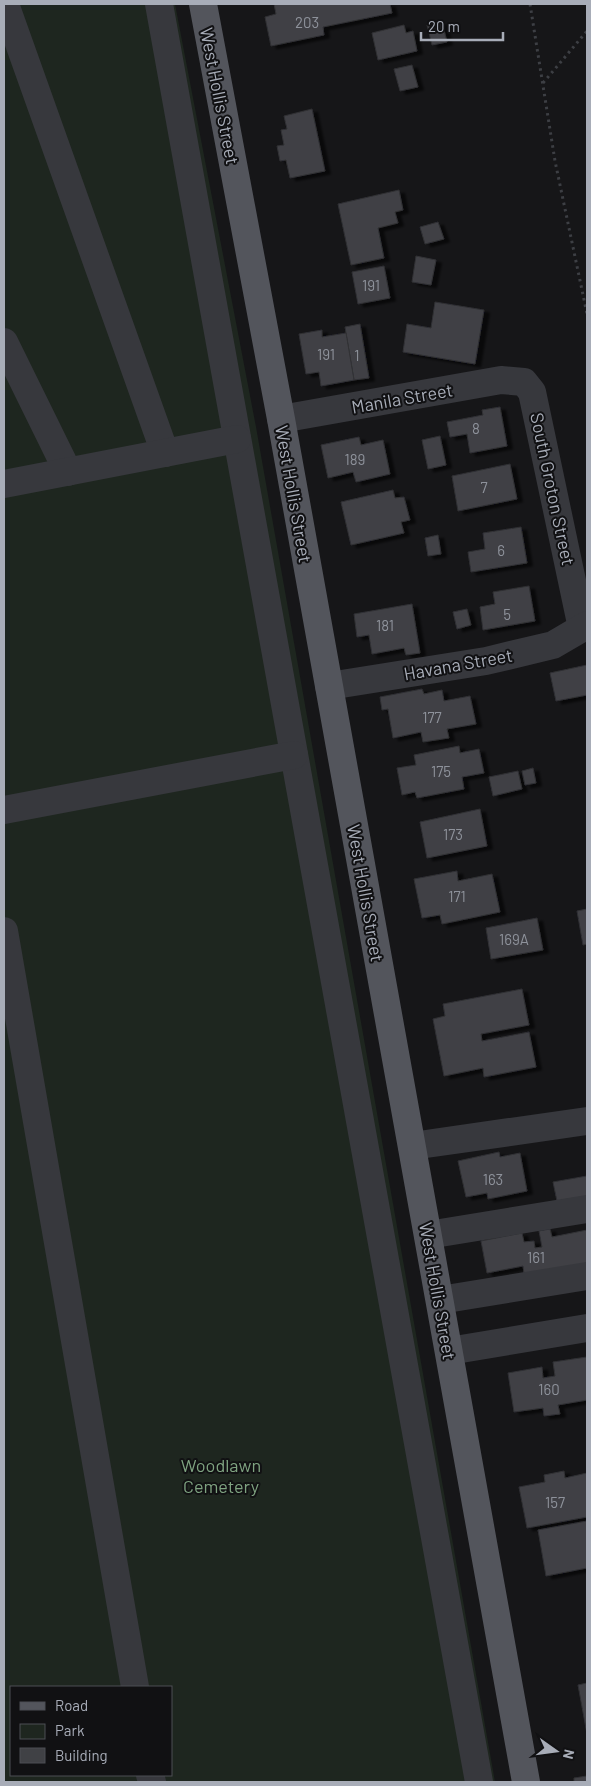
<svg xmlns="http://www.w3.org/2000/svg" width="591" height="1786" font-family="Barlow,sans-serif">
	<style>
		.green { fill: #1e261f; fill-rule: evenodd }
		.building { fill: #404145; stroke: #303034; filter: url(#shadow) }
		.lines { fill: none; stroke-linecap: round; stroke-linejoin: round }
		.path { stroke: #3d3f44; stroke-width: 3; stroke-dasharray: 2.5 4; stroke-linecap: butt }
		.minor { stroke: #37383d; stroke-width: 28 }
		.major { stroke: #53555c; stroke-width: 28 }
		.labels { text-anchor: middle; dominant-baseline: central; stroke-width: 4; stroke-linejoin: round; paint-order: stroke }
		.number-label { font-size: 15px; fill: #8e929b }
		.street-label { font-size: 18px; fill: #a8adb8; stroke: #111113 }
		.park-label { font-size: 18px; fill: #7fa381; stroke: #111113 }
	</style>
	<defs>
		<filter id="shadow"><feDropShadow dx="5.5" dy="3" stdDeviation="1" flood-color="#0009"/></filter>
	</defs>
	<rect width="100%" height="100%" fill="#161618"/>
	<path class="green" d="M4,4H175L256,427L495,1782H4ZM11,1687H171V1775H11Z"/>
	<g class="building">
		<polygon points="274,4 390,4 392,13 323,27 324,35 271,46 265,17 276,14"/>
		<polygon points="442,22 447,42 432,45 427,25"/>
		<polygon points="404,25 406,33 413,31 417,51 378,60 372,33"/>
		<polygon points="412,65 418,87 400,91 394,69"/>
		<polygon points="312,109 325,171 290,178 286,160 280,161 277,146 284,145 281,130 287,129 284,116"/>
		<polygon points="399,190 403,210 395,212 398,223 378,228 384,258 351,265 338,204"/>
		<polygon points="438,222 444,239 425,244 420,227"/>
		<polygon points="416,256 436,260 431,285 412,282"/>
		<polygon points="384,266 390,298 358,304 352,272"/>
		<polygon points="435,302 484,310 475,364 403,352 407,324 431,328"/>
		<polygon points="360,324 369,378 354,380 345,327"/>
		<polygon points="322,330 322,337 346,333 354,380 321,386 319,372 306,374 299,334"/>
		<polygon points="500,407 507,446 470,453 467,434 450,437 447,422 483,415 482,410"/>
		<polygon points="440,436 446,465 428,469 422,440"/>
		<polygon points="359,437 361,445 383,440 390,474 356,482 353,472 328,478 321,445"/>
		<polygon points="510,464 517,499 458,511 452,476"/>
		<polygon points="393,490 395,498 404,497 410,520 401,522 404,533 351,545 341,502"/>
		<polygon points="521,527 527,563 471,572 468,552 485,549 483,533"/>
		<polygon points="438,535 441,554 428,556 425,538"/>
		<polygon points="529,586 535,621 483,630 480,607 495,604 493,592"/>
		<polygon points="412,604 420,653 406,655 404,648 372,654 369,635 357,637 354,614"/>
		<polygon points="467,609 471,625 457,629 453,612"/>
		<polygon points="587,665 587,695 556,701 550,673"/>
		<polygon points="422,689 424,694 442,690 444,701 470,696 476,724 447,729 449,738 423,742 421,732 393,738 388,709 382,710 380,697"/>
		<polygon points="459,746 460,753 479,749 484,773 462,777 464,789 417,798 415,792 402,795 397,768 416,765 414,755"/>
		<polygon points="533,768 536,783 525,785 522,771"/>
		<polygon points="518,771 522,789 493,796 489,777"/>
		<polygon points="480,809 487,846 427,858 420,822"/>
		<polygon points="457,871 458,881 492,874 500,912 442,924 440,915 422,918 414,879"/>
		<polygon points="587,909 587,944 583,945 577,911"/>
		<polygon points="537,918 543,950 491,959 486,928"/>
		<polygon points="522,989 529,1025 481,1034 482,1041 529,1032 536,1067 484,1077 483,1068 444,1076 433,1019 445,1016 443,1004"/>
		<polygon points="499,1152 500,1157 520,1153 527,1191 488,1199 487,1193 466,1197 458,1161"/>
		<polygon points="587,1176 587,1196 557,1201 553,1182"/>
		<polygon points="550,1229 552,1237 587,1230 587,1269 524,1274 523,1266 487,1273 481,1241 522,1233 524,1242 534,1241 535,1248 542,1247 539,1231"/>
		<polygon points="587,1357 587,1400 558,1405 560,1414 544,1416 543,1408 514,1412 508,1373 542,1367 543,1378 555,1376 553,1362"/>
		<polygon points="564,1471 565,1478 587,1473 587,1517 527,1528 519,1487 545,1482 544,1475"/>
		<polygon points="587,1521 587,1568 546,1576 538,1530"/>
		<polygon points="587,1683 587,1734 578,1685"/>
		<polygon points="587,1776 587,1782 574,1782 574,1778"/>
	</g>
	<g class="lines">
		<g class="path">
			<polyline points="530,4 555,161 587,314"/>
			<polyline points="543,83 587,31"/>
		</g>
		<g class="minor">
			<polyline points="5,4 165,453"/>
			<polyline points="159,4 479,1782"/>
			<polyline points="4,342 68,472"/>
			<polyline points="281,419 501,380 524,382 532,392 582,628"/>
			<polyline points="4,484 237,439"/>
			<polyline points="329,686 486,661 553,645 587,625"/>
			<polyline points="4,810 294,755"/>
			<polyline points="4,931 135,1687"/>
			<polyline points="412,1146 587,1121"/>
			<polyline points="428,1235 587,1209"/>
			<polyline points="440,1300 587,1276"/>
			<polyline points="449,1351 587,1328"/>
			<polyline points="150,1775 152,1782"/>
		</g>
		<polyline class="major" points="203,4 281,419 526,1782"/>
	</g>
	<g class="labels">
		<g class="number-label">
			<text x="307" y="22">203</text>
			<text x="371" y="285">191</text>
			<text x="326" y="354">191</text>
			<text x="357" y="355">1</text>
			<text x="476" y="428">8</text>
			<text x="355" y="459">189</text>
			<text x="484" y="487">7</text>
			<text x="501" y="550">6</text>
			<text x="507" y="614">5</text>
			<text x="385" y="625">181</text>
			<text x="432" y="717">177</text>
			<text x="441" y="771">175</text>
			<text x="453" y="834">173</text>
			<text x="457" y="896">171</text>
			<text x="514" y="939">169A</text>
			<text x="493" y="1179">163</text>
			<text x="536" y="1257">161</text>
			<text x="549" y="1389">160</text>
			<text x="555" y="1502">157</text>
		</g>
		<g class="street-label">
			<text transform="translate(220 96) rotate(79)">West Hollis Street</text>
			<text transform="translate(402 398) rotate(-10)">Manila Street</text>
			<text transform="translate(553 489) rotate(78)">South Groton Street</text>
			<text transform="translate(294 494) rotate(80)">West Hollis Street</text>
			<text transform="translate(458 664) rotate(-10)">Havana Street</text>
			<text transform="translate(366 893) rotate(80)">West Hollis Street</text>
			<text transform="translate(438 1291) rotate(80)">West Hollis Street</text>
		</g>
		<g class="park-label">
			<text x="221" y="1465">Woodlawn<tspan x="221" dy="21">Cemetery</tspan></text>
		</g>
	</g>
	<rect width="591" height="1786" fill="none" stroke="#a8adb8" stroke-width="10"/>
	<rect x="10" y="1686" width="162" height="90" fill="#111113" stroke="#4d4f55"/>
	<rect x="20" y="1702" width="25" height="8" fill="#53555c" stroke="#4d4f55"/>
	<text x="55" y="1711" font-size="15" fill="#a8adb8">Road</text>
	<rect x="20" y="1724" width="25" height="15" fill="#1e261f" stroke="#4d4f55"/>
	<text x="55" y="1736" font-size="15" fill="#a8adb8">Park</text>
	<rect x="20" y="1748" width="25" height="15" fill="#404145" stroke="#4d4f55"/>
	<text x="55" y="1761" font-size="15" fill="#a8adb8">Building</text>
	<g transform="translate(556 1751) rotate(104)" stroke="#111113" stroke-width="4" paint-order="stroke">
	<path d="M0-4L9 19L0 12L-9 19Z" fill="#a8adb8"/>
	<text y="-8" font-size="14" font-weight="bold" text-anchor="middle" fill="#a8adb8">N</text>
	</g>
	<path d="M421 32v8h82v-8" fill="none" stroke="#a8adb8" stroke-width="2.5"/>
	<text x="428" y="32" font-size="15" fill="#a8adb8" stroke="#111113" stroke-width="4" paint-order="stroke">20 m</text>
</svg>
